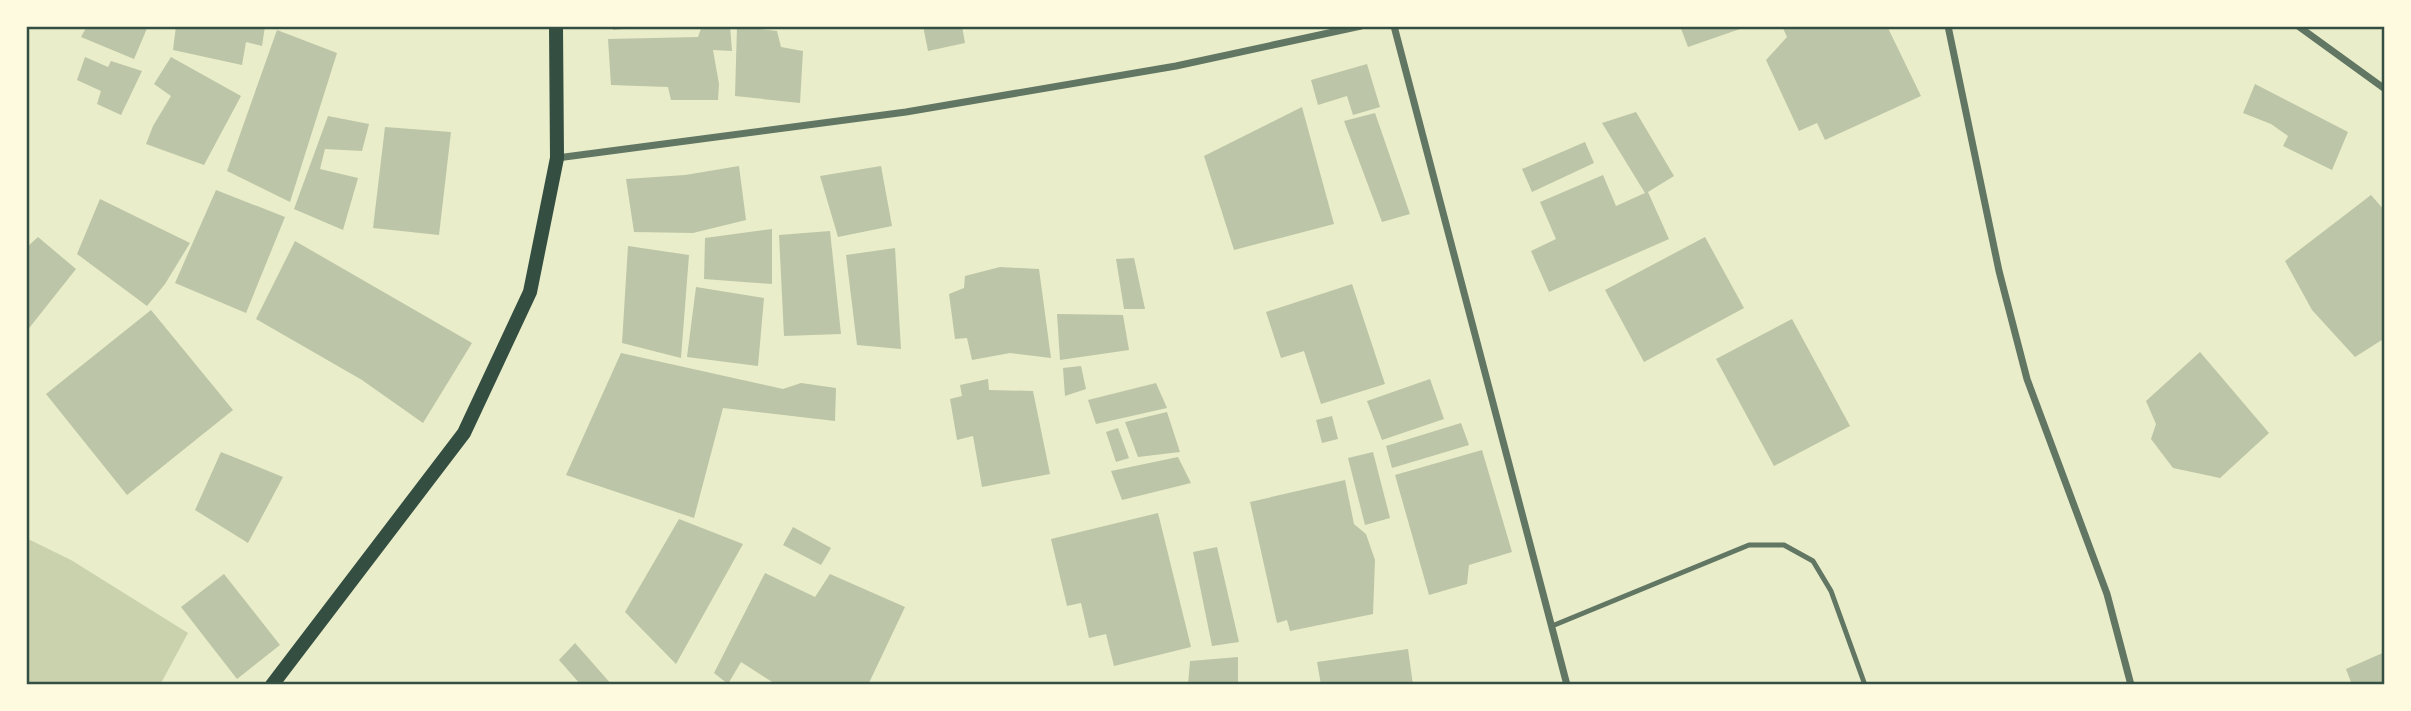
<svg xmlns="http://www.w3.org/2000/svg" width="2411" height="711" font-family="Poppins,sans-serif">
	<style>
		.green { fill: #cad2ad }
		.building { fill: #bcc5a7 }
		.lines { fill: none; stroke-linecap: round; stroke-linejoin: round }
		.service { stroke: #617663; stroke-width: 5 }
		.minor { stroke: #617663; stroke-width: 7 }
		.secondary { stroke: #344e41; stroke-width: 14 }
		.neatline { fill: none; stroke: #344e41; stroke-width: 2.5 }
	</style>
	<rect width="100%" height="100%" fill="#e9edc9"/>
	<polygon class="green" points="26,538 71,560 188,633 160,685 26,685"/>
	<g class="building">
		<polygon points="87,26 148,26 134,59 81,37"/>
		<polygon points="176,26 265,26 262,46 246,42 242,65 173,50"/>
		<polygon points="612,26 636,26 637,28 613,30"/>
		<polygon points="702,26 730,26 732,51 713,50 719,84 718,100 671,100 668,87 611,85 608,39 698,37"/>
		<polygon points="737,26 777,31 781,47 803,51 800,103 735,96"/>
		<polygon points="923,26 962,26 965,43 928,51"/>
		<polygon points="1680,26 1739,26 1740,29 1688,47"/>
		<polygon points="1782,26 1887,26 1921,96 1825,140 1817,123 1799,131 1766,60 1787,37"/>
		<polygon points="277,30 337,53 290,202 227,171"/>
		<polygon points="85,57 108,67 111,61 142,71 121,115 97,104 101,91 77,80"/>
		<polygon points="171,57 241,96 204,165 146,144 153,126 171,96 154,84"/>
		<polygon points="1367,64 1380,107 1353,115 1347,96 1318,105 1311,80"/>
		<polygon points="2255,84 2348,132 2332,170 2283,146 2288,136 2271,124 2243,113"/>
		<polygon points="1302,107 1334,224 1234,250 1204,156"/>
		<polygon points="1636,112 1674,176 1648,192 1669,239 1549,292 1531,251 1556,239 1540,202 1603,175 1616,206 1645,193 1602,123"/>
		<polygon points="1375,113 1410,214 1382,222 1344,121"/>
		<polygon points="328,116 369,124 362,151 325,149 320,169 358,178 343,230 294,209"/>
		<polygon points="385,127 451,132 439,235 373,228"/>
		<polygon points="1585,142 1594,163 1532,192 1522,169"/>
		<polygon points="739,166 746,220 693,233 634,232 626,179 685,175"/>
		<polygon points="881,166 892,226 838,237 820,176"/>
		<polygon points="216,190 285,217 246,313 175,283"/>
		<polygon points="2371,195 2385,211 2385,338 2355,357 2312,310 2285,261"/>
		<polygon points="100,199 190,243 165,284 147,306 77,254"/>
		<polygon points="772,229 772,284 704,279 705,238"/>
		<polygon points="830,231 841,334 784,336 779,235"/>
		<polygon points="38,237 76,269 26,332 26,248"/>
		<polygon points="1705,237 1744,308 1644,362 1605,290"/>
		<polygon points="295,241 472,343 423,423 362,380 256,319"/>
		<polygon points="628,246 689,255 681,358 622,343"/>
		<polygon points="895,248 901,349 857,345 846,255"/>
		<polygon points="1134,258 1145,309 1124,309 1116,259"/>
		<polygon points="1000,267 1039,269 1051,358 1010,353 972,360 967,338 955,339 949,294 964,288 965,276"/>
		<polygon points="1352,284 1385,384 1321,404 1304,351 1281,358 1266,312"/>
		<polygon points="696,287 764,298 758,366 687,357"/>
		<polygon points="151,310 233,410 127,495 46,394"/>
		<polygon points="1057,314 1123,315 1129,350 1060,360"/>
		<polygon points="1792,319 1850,426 1774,466 1716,359"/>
		<polygon points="2200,352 2269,433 2220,478 2173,468 2151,439 2156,424 2146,401"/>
		<polygon points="621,353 783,389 801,383 836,388 835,421 723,408 694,518 566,475"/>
		<polygon points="1081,366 1086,389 1065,396 1063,368"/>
		<polygon points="988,379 989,390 1033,391 1050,474 982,487 973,436 957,440 950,399 962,396 960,385"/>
		<polygon points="1430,379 1444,419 1382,440 1367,401"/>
		<polygon points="1156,383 1167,408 1096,424 1088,400"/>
		<polygon points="1167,412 1180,452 1138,457 1125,422"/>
		<polygon points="1332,416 1338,439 1322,443 1316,420"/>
		<polygon points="1461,423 1469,445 1392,468 1386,446"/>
		<polygon points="1118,428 1129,458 1116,462 1106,432"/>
		<polygon points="1482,450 1512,552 1469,565 1467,584 1429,595 1395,475"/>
		<polygon points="221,452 283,477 248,543 195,510"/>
		<polygon points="1373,452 1390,518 1365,525 1348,458"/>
		<polygon points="1178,457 1191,483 1122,500 1111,471"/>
		<polygon points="1345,480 1354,524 1366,534 1375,560 1373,614 1290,631 1287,620 1277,623 1250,502"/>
		<polygon points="1158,513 1191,647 1114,666 1106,634 1089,638 1081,603 1067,606 1051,539"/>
		<polygon points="679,519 743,544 676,664 625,612"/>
		<polygon points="793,527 831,548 821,565 783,545"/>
		<polygon points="1217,547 1239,642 1212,646 1193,552"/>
		<polygon points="765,573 815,597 830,574 905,607 868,685 777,685 741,662 728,684 714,673"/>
		<polygon points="224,574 280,645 237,679 181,607"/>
		<polygon points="575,643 612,685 581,685 559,660"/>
		<polygon points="1408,649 1413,685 1321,685 1317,662"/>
		<polygon points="2385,652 2385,685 2352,685 2346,669"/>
		<polygon points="1238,657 1238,685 1188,685 1190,661"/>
	</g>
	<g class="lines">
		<polyline class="service" points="1552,626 1749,545 1784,545 1813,561 1831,591 1865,685"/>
		<g class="minor">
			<polyline points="1394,26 1567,685"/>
			<polyline points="1948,26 1999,271 2027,379 2107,594 2131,685"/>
			<polyline points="2298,26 2385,89"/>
			<polyline points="557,158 906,112 1176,66 1361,26"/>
		</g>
		<polyline class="secondary" points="272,685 464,433 530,292 557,158 556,26"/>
	</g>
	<rect width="2411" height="711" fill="none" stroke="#fefae0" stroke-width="56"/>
	<rect x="28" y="28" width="2355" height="655" class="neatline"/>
</svg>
